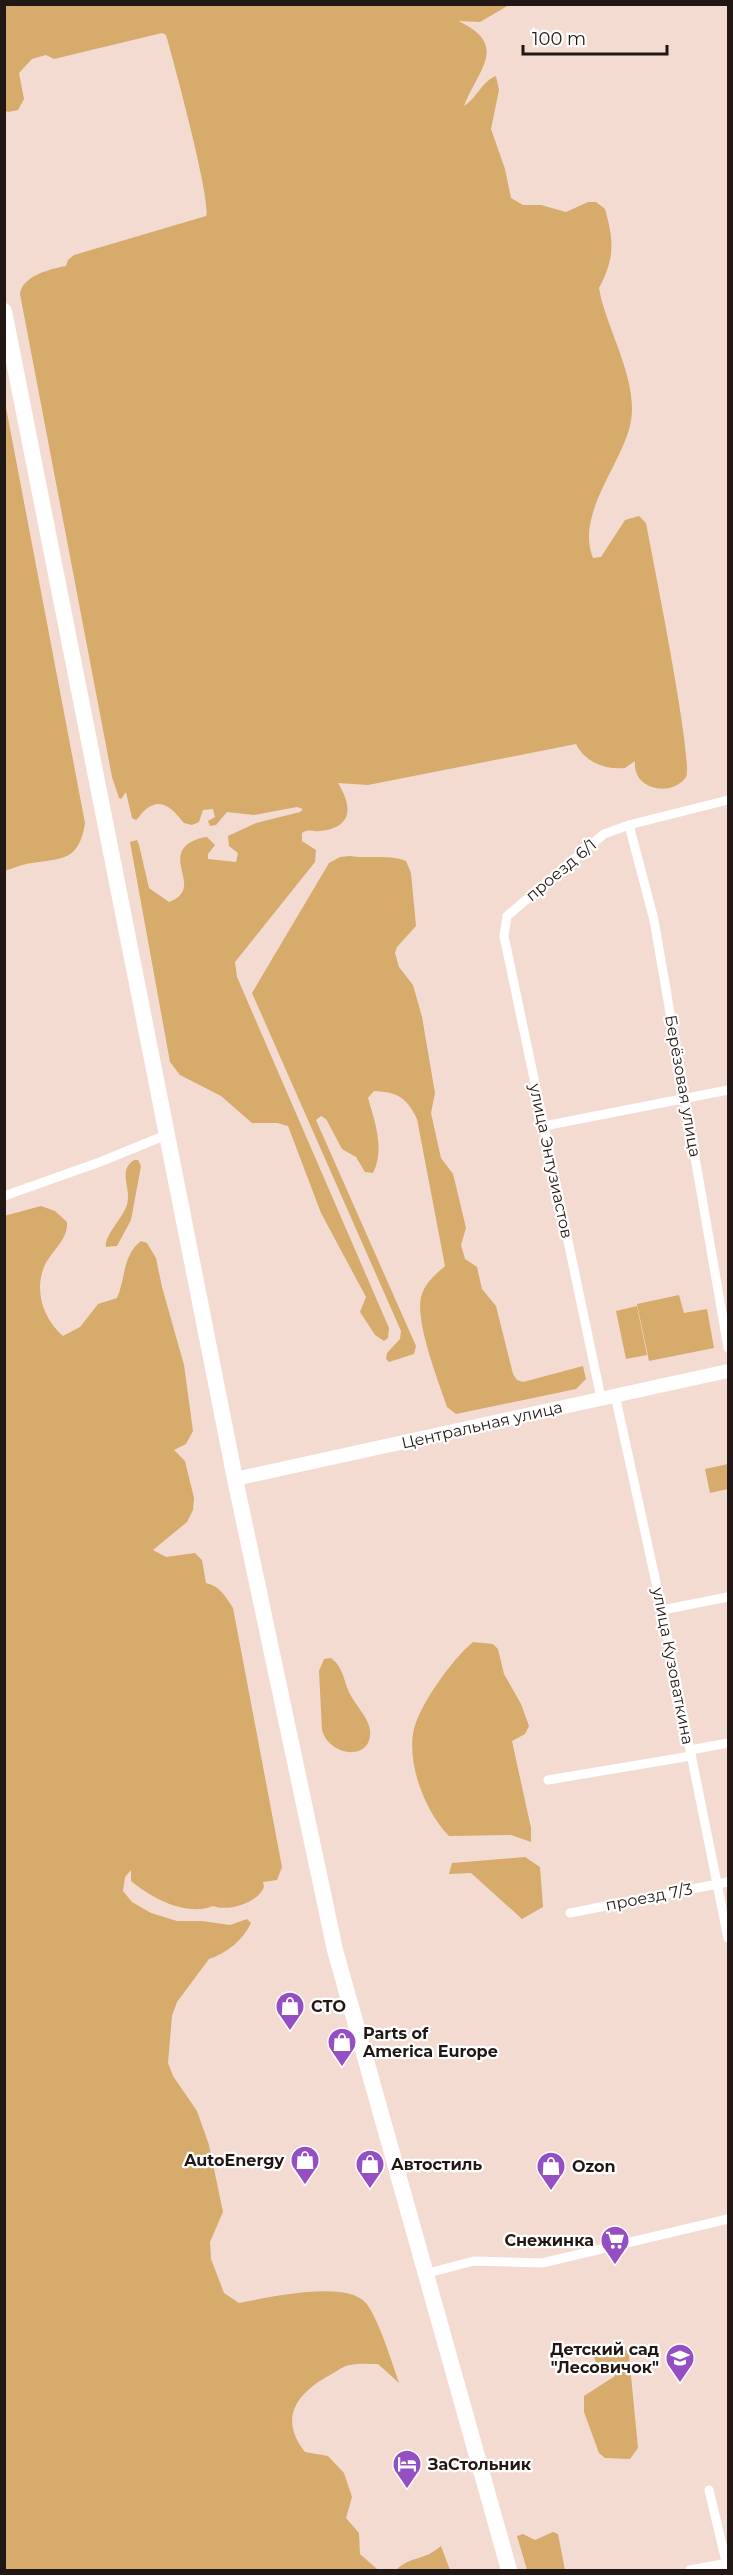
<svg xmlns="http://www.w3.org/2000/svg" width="733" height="2575" font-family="Montserrat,sans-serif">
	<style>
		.green { fill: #d7ab6c }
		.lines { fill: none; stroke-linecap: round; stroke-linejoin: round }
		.street { stroke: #fff; stroke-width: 9 }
		.secondary { stroke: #fff; stroke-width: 14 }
		.highway { stroke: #fff; stroke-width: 16 }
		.labels { text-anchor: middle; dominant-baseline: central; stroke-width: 4.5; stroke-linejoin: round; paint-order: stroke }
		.street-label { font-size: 16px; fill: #211815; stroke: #fff }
		.poi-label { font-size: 16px; font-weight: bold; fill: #211815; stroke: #fff; text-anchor: start }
	</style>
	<rect width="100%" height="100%" fill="#f4dbd2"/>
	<g class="green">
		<path d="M5,4L509,5L480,22L458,21C510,45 478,69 464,106C476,99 483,80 496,76L499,90L491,129L505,169L511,198L523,205H541L566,212L588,202H596L605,209C614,241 615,258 599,288C606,329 638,378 631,421C623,464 575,513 593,558L601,557L625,520L639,516L646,523C652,555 694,763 686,777C673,797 632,791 635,761L625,768C605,770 585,762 576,744L368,785L338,783C352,806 354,827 320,831C313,832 309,828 302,833V841L316,850L315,862L235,962L237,977L389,1328L388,1338L384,1341L375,1335L360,1312L366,1297L321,1213L288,1126L277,1123H252L221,1096L180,1075L170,1062L130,842L137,840L139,845L149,888L169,902C204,889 164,861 189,843C195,840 201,837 207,837L215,845L208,854V859L236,862L238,853L229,846L228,836L256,823L300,812L303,809L297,807L254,815L227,812L216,825L210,826L208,821L215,817L213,809L203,810L199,822L192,825L184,823C174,811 162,795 145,810C141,813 140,817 136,820L132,818L126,792L121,799L119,798L112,777L20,294C22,276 50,269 66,266L68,260L74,255L206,216C212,203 173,59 166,35L162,33L54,59L46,55L32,59L19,73L24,99L18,110L8,112L4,110Z"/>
		<path d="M4,397L85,823C79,861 63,858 32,863C23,864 13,868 5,871Z"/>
		<path d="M350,856C368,859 389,854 406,861L411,873L416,926L397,947L395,953L399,967L413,985L422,1017L435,1093L431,1113L441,1158L453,1174L456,1186L466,1228L461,1245L465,1259L477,1267L482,1289L496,1306L513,1374L517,1380L523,1382L583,1366L586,1379L576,1389L456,1414L447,1407C439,1382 413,1318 422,1294C426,1282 436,1274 445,1266L417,1119C407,1098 398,1092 374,1091L368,1098C375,1122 385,1150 373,1173L365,1172L356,1157L342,1149L326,1119L321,1116L316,1120L416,1346L414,1354L389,1362L386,1359L387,1353L400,1339L401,1331L252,993L329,863L340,857Z"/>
		<path d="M134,1160H138L141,1166L131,1220L117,1246L106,1247C104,1236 122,1219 127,1205C132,1188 117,1171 134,1160Z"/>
		<path d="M41,1206L55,1211L67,1222C68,1241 51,1251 44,1267C34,1292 44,1320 63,1336L80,1327L98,1304L117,1298C126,1278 122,1256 141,1241L147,1243L156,1258L162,1287L184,1365L193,1431L186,1444L174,1450L185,1461L194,1498L193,1510L187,1522L153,1550L166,1557L195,1553L202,1560L206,1583C220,1586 225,1596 233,1608L282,1867L277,1880L263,1882L264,1887C258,1903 228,1912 213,1906C187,1917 151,1898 131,1881V1870L125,1877L123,1891L132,1902L151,1913L177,1921H202L230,1925L247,1919L251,1923C243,1940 227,1953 209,1959L177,2002L172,2016L168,2063L173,2076L197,2111L209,2145L223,2212L210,2242L211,2259L224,2293L239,2303C266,2298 344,2280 365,2302C377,2314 393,2365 399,2383L378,2364C369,2364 359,2363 350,2365C343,2366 336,2372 330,2375C297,2393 278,2418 305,2452L328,2456L344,2473L352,2497L346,2518L359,2533L360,2554L377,2569H397C413,2555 422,2562 441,2546L450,2570H5L4,1216Z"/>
		<polygon points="679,1295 684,1313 707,1309 714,1348 649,1361 637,1304"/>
		<polygon points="637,1306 647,1355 626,1359 616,1311"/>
		<polygon points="728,1464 728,1489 710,1493 705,1469"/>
		<path d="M473,1642L493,1644L498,1649L504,1674L521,1704L529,1726L525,1734L512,1741L531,1828V1842L511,1835L449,1836C426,1813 408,1767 413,1734C416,1709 453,1658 473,1642Z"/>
		<path d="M331,1658C344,1668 343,1680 350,1694C356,1706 368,1717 370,1730C373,1762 329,1757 322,1730L319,1671L324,1659Z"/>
		<polygon points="525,1857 540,1867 543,1907 522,1919 471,1873 449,1874 452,1863"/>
		<polygon points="623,2345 629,2355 638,2448 630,2459 605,2458 599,2453 584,2412 584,2396 615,2376 613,2370 597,2365 594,2357 596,2354 614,2354"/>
		<polygon points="553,2532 558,2534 565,2570 527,2570 517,2536 523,2534 535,2540"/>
	</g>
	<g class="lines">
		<g class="street">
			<polyline points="629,825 654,920 728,1348"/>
			<polyline points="544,1126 728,1090"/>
			<polyline points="4,1196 100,1162 166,1135"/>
			<polyline points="615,1395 662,1610 728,1938"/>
			<polyline points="601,1398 504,936 507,916 604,834 629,825 728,800"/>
			<polyline points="662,1610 728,1597"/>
			<polyline points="690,1750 728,1743"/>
			<polyline points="548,1780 691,1756"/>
			<polyline points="570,1913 728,1882"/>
			<polyline points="424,2274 474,2261 542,2263 728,2219"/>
			<polyline points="709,2490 728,2570"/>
			<polyline points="690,2570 728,2563"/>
		</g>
		<polyline class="secondary" points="235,1479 728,1371"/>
		<polyline class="highway" points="4,311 235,1479 335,1950 509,2570"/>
	</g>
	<defs>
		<g id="shop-pin" transform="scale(1.5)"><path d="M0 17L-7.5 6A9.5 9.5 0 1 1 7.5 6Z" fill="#944fc3" stroke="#fff"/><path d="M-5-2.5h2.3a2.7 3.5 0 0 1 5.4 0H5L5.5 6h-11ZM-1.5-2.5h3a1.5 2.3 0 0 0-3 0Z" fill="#fff"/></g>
		<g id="supermarket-pin" transform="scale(1.5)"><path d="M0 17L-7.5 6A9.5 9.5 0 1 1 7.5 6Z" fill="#944fc3" stroke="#fff"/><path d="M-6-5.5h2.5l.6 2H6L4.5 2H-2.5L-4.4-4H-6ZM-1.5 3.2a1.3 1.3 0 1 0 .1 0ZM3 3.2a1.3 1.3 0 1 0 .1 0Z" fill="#fff"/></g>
		<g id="school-pin" transform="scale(1.5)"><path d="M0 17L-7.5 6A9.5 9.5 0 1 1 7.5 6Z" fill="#944fc3" stroke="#fff"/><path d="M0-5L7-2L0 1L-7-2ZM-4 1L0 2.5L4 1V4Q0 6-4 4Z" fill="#fff"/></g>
		<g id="hotel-pin" transform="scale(1.5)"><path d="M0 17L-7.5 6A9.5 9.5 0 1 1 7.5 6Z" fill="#944fc3" stroke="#fff"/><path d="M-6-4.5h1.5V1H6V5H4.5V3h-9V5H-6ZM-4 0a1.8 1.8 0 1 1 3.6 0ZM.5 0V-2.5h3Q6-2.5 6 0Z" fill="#fff"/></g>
	</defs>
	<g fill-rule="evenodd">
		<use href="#shop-pin" x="290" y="2006"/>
		<use href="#shop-pin" x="342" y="2042"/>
		<use href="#shop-pin" x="305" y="2160"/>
		<use href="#shop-pin" x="370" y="2164"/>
		<use href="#shop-pin" x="551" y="2166"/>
		<use href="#supermarket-pin" x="615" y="2240"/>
		<use href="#school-pin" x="680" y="2358"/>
		<use href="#hotel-pin" x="407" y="2464"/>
	</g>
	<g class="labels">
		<g class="street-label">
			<text transform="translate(561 870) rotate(-40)">проезд 6/1</text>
			<text transform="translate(683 1086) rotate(80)">Берёзовая улица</text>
			<text transform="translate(551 1161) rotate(78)">улица Энтузиастов</text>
			<text transform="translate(482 1425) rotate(-13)">Центральная улица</text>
			<text transform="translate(673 1666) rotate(79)">улица Кузоваткина</text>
			<text transform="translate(649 1897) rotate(-11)">проезд 7/3</text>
		</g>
		<g class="poi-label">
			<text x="311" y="2006">СТО</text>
			<text x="363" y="2033">Parts of<tspan x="363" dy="18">America Europe</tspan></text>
			<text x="284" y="2160" text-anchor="end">AutoEnergy</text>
			<text x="391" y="2164">Автостиль</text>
			<text x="572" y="2166">Ozon</text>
			<text x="594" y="2240" text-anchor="end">Снежинка</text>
			<text x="659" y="2349" text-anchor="end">Детский сад<tspan x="659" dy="18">"Лесовичок"</tspan></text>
			<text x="428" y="2464">ЗаСтольник</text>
		</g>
	</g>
	<rect width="733" height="2575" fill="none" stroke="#211815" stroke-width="12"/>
	<path d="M523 45v9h144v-9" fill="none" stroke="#211815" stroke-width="3"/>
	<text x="532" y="45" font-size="18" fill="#211815" stroke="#ffffff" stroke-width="4.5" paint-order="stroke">100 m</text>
</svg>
